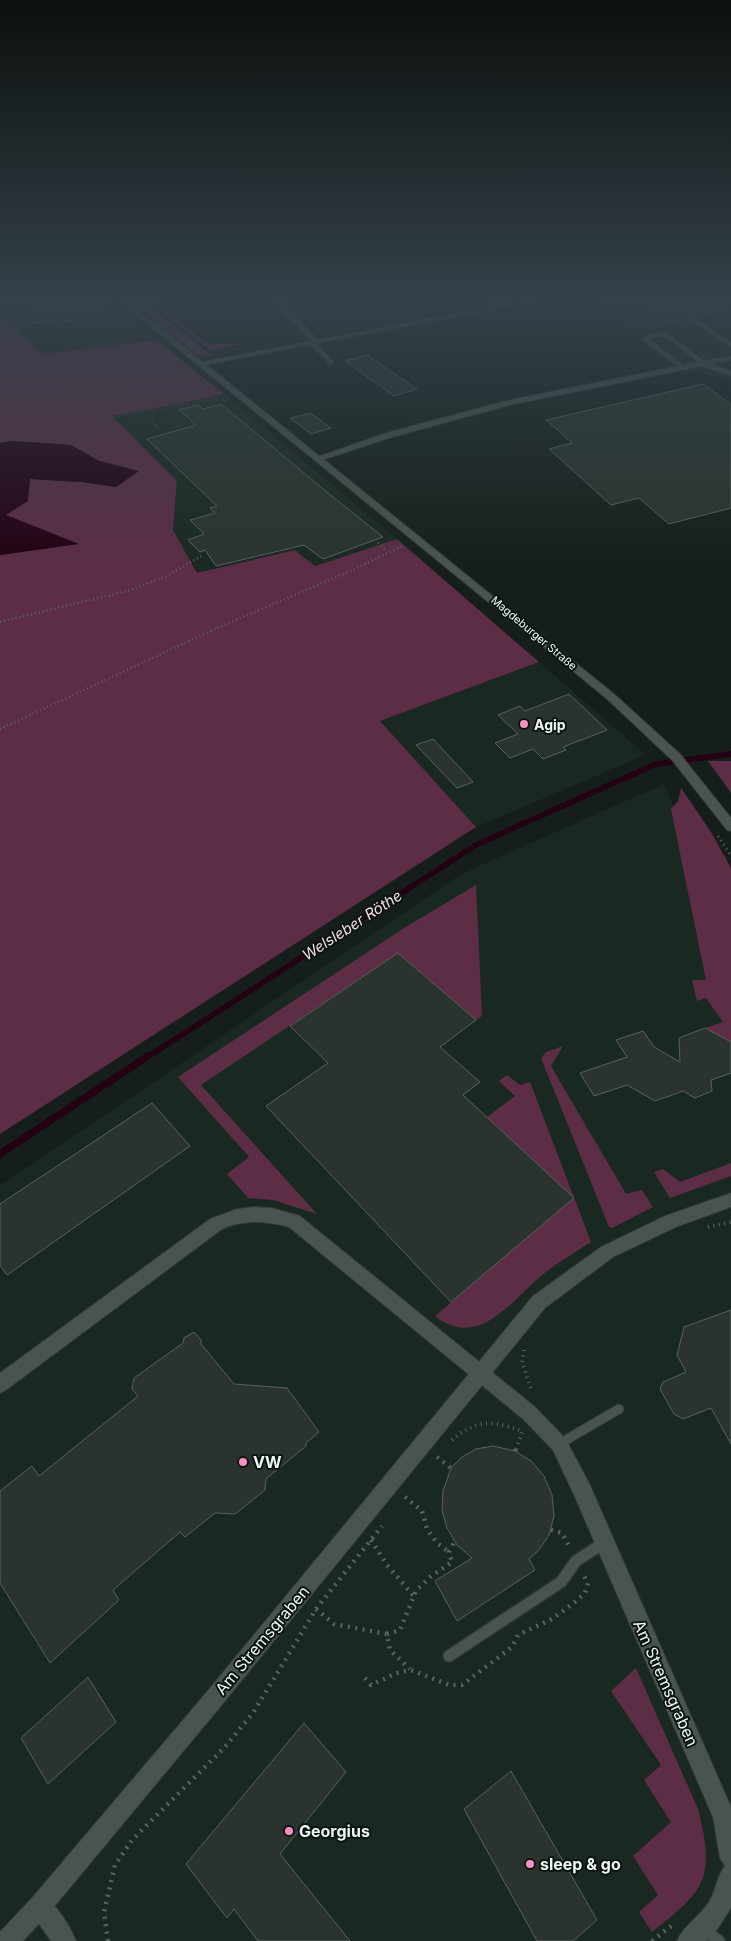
<svg xmlns="http://www.w3.org/2000/svg" width="731" height="1941" font-family="Inter,sans-serif">
	<style>
		.built { fill: #192921 }
		.green { fill: #5c2d45 }
		.water { fill: #230012 }
		.lines { fill: none; stroke-linecap: round; stroke-linejoin: round }
		.stream-far1 { stroke: #230012; stroke-width: 5.5 }
		.stream { stroke: #230012; stroke-width: 7 }
		.building { fill: #2a332e; stroke: #58625d }
		.service-far2-casing { stroke: #323734; stroke-width: 5.5 }
		.service-far1-casing { stroke: #323734; stroke-width: 11 }
		.service-casing { stroke: #323734; stroke-width: 14 }
		.minor-casing { stroke: #323734; stroke-width: 2 }
		.secondary-casing { stroke: #323734; stroke-width: 2 }
		.path-far4 { stroke: #5b635f; stroke-width: 2; stroke-dasharray: 0.5 2.5; stroke-linecap: butt }
		.path-far3 { stroke: #5b635f; stroke-width: 2.5; stroke-dasharray: 1 3; stroke-linecap: butt }
		.path-far2 { stroke: #5b635f; stroke-width: 3; stroke-dasharray: 1 4; stroke-linecap: butt }
		.path-far1 { stroke: #5b635f; stroke-width: 4; stroke-dasharray: 1 4.5; stroke-linecap: butt }
		.path { stroke: #5b635f; stroke-width: 4.5; stroke-dasharray: 2 5.5; stroke-linecap: butt }
		.service-far2 { stroke: #4a544f; stroke-width: 4.5 }
		.service-far1 { stroke: #4a544f; stroke-width: 9 }
		.service { stroke: #4a544f; stroke-width: 11 }
		.minor { fill: #4a544f; fill-rule: evenodd }
		.secondary { fill: #4a544f; fill-rule: evenodd }
		.poi-dot { fill: #fb8fc4; stroke: #0c1511; stroke-width: 2 }
		.labels { text-anchor: middle; dominant-baseline: central; stroke-width: 4; stroke-linejoin: round; paint-order: stroke }
		.far-street-label { font-size: 11px; fill: #eff5f2; stroke: #0c1511 }
		.poi-label { font-size: 14px; font-weight: bold; fill: #eff5f2; stroke: #0c1511; text-anchor: start }
		.water-label { font-size: 15px; font-style: italic; fill: #f1dce5; stroke: #0c1511 }
		.near-poi-label { font-size: 16px; font-weight: bold; fill: #eff5f2; stroke: #0c1511; text-anchor: start }
		.near-street-label { font-size: 16px; fill: #eff5f2; stroke: #0c1511 }
	</style>
	<rect width="100%" height="100%" fill="#151e1a"/>
	<g class="built">
		<polygon points="0,299 106,299 157,340 42,354 0,315"/>
		<polygon points="591,299 731,299 731,382 703,373 681,374"/>
		<polygon points="224,394 397,539 315,566 295,550 197,573 173,530 177,481 111,416 193,401"/>
		<polygon points="539,662 646,755 476,827 380,721"/>
		<polygon points="664,784 731,933 731,1941 0,1941 0,1186 461,874"/>
	</g>
	<g class="green">
		<polygon points="127,299 140,299 214,357 198,355 156,322 156,319"/>
		<polygon points="145,299 150,299 204,341 213,344 242,344 211,351"/>
		<polygon points="0,315 42,354 157,340 224,394 193,401 112,416 177,481 173,530 197,573 295,550 315,566 397,539 539,662 380,721 476,827 0,1134 0,555 77,544 5,515 30,479 82,482 116,487 138,471 99,461 71,445 13,441 0,443"/>
		<polygon points="708,761 731,761 731,793"/>
		<polygon points="681,788 711,832 731,868 731,1042 705,1028 723,1022 706,998 697,1001 692,980 706,980 671,809 678,801"/>
		<polygon points="476,885 482,1016 476,1020 398,953 201,1085 317,1214 273,1200 248,1198 227,1174 249,1157 178,1077 404,928"/>
		<polygon points="563,1046 551,1066 626,1194 642,1190 653,1207 612,1228 609,1227 541,1058 546,1052"/>
		<path d="M507,1075L520,1085L530,1082L591,1242C576,1252 560,1261 546,1272C513,1297 481,1352 435,1316L573,1198L487,1117L515,1096L499,1081Z"/>
		<polygon points="731,1163 731,1176 670,1198 654,1172 663,1169 680,1182"/>
		<path d="M636,1668L698,1809C716,1879 705,1890 652,1932L639,1912L658,1895L633,1856L671,1822L644,1780L661,1765L611,1691Z"/>
	</g>
	<polygon class="water" points="13,441 71,445 99,461 139,471 116,487 82,482 30,479 28,501 6,515 79,544 0,555 0,443"/>
	<g class="lines">
		<polyline class="stream-far1" points="146,1058 476,845 656,764 731,754"/>
		<polyline class="stream" points="0,1154 148,1056"/>
	</g>
	<g class="building">
		<polygon points="43,299 96,299 105,306 94,318 75,317 72,321 56,319 51,324 30,322 34,318 30,317 34,313 31,313"/>
		<polygon points="633,299 731,299 731,309 668,323"/>
		<polygon points="367,355 417,389 394,396 345,361"/>
		<polygon points="703,384 731,405 731,508 669,524 639,498 611,505 549,449 572,443 546,420"/>
		<polygon points="221,404 328,493 383,537 323,559 304,545 216,566 205,550 200,552 188,540 204,534 190,520 215,513 210,508 217,506 147,439 196,425 179,410 198,405 203,409"/>
		<polygon points="310,413 331,428 311,434 290,418"/>
		<polygon points="569,694 607,730 563,747 566,750 543,759 533,749 510,758 495,743 518,734 498,715 520,706 525,711"/>
		<polygon points="433,739 473,782 457,788 416,745"/>
		<polygon points="398,953 476,1020 440,1047 480,1082 463,1095 574,1198 451,1302 266,1106 328,1063 290,1026"/>
		<polygon points="705,1028 731,1042 731,1073 711,1080 712,1091 695,1098 683,1091 655,1101 627,1085 594,1096 580,1073 627,1057 616,1040 643,1031 654,1047 680,1062 679,1038"/>
		<polygon points="152,1103 190,1146 7,1275 0,1265 0,1204"/>
		<polygon points="731,1310 731,1444 711,1408 683,1419 674,1414 660,1389 663,1382 686,1372 677,1355 684,1327"/>
		<polygon points="194,1332 201,1340 201,1344 234,1384 287,1388 319,1432 306,1443 306,1446 266,1479 265,1490 235,1514 215,1513 185,1537 180,1532 113,1590 119,1600 50,1663 0,1583 0,1491 32,1466 39,1476 138,1396 132,1389 134,1378 183,1343 184,1338"/>
		<polygon points="493,1446 515,1451 531,1461 544,1476 552,1495 554,1516 549,1535 539,1550 529,1559 535,1570 457,1621 435,1581 472,1558 457,1545 447,1528 442,1510 443,1491 451,1468 462,1457 476,1449"/>
		<polygon points="88,1677 116,1722 48,1784 21,1738"/>
		<polygon points="304,1723 346,1772 280,1854 350,1941 258,1941 234,1909 227,1918 186,1864"/>
		<polygon points="511,1771 597,1920 573,1941 537,1941 464,1809"/>
	</g>
	<g class="lines">
		<g class="service-far2-casing">
			<g id="service-far2">
				<polyline points="489,299 499,307"/>
				<polyline points="694,320 731,345"/>
				<polyline points="312,343 331,362"/>
				<polyline points="683,367 644,338 665,334 703,363 731,358"/>
			</g>
		</g>
		<g class="service-far1-casing">
			<polyline id="service-far1" points="559,1444 619,1409"/>
		</g>
		<g class="service-casing">
			<g id="service">
				<polyline points="449,1656 561,1582 576,1561 605,1542"/>
				<polyline points="705,1931 719,1941"/>
			</g>
		</g>
		<g class="minor-casing">
			<g id="minor">
				<polygon points="271,299 279,299 318,340 532,299 547,299 199,366 198,364 202,362 311,341"/>
				<polygon points="703,361 731,371 731,376 702,366 510,405 392,437 322,460 316,460 315,458 386,433 506,401"/>
				<path d="M254,1207L272,1208L300,1216L535,1407L565,1438L589,1483L731,1807V1908L718,1928L706,1941H677C683,1926 700,1916 709,1902C716,1891 717,1875 725,1866L720,1858L713,1817L575,1497L553,1450L523,1419L289,1227C265,1221 245,1219 222,1229L6,1390L0,1393V1373L210,1219L237,1209Z"/>
				<path d="M40,1895C55,1901 70,1926 76,1941H51L32,1914L29,1906L32,1898Z"/>
			</g>
		</g>
		<g class="secondary-casing">
			<g id="secondary">
				<polygon points="117,299 125,299 614,694 680,754 731,818 731,831 727,830 672,760 606,698"/>
				<polygon points="731,1193 731,1207 676,1227 613,1257 545,1308 220,1707 48,1914 23,1941 0,1941 0,1932 32,1898 206,1693 533,1296 601,1247 665,1216"/>
			</g>
		</g>
		<g class="path-far4">
			<polyline points="65,320 63,323 68,330"/>
			<polyline points="0,404 194,373"/>
			<polyline points="154,410 153,421 156,427 166,430 191,422"/>
			<polyline points="86,422 214,399 226,401"/>
		</g>
		<g class="path-far3">
			<polyline points="378,543 387,551"/>
			<polyline points="0,622 127,591 167,576 203,555"/>
			<polyline points="0,729 215,629 353,570 404,545"/>
		</g>
		<polyline class="path-far2" points="718,836 731,856"/>
		<g class="path-far1">
			<polyline points="708,1227 731,1222"/>
			<polyline points="524,1350 522,1362 531,1389"/>
			<path d="M452,1440C475,1420 491,1420 519,1430"/>
			<polyline points="516,1449 522,1432"/>
		</g>
		<g class="path">
			<polyline points="515,1451 516,1448"/>
			<polyline points="437,1457 451,1468"/>
			<polyline points="405,1497 422,1511 427,1529 437,1543 449,1552"/>
			<polyline points="551,1530 562,1533 570,1548"/>
			<polyline points="371,1540 387,1565 413,1595"/>
			<polyline points="316,1609 334,1624 387,1634 390,1650 410,1669"/>
			<polyline points="387,1634 400,1630 416,1591 430,1577 452,1562 449,1552 455,1541"/>
			<polyline points="365,1678 371,1685 397,1673 411,1670 449,1685 462,1685 512,1647 518,1635 552,1619 575,1602 585,1593 588,1583 583,1574"/>
			<polyline points="108,1941 104,1912 115,1865 132,1840 225,1747 253,1713 316,1609 382,1526"/>
			<polyline points="652,1941 675,1923"/>
		</g>
		<use href="#service-far2" class="service-far2"/>
		<use href="#service-far1" class="service-far1"/>
		<use href="#service" class="service"/>
		<use href="#minor" class="minor"/>
		<use href="#secondary" class="secondary"/>
	</g>
	<linearGradient id="sky" x2="0" y2="1"><stop stop-color="#0c100e"/><stop offset="0.52" stop-color="#354149"/><stop offset="1" stop-color="#354149" stop-opacity="0"/></linearGradient>
	<rect width="731" height="571" fill="url(#sky)"/>
	<g class="poi-dot">
		<circle cx="524" cy="724" r="5"/>
		<circle cx="243" cy="1462" r="5"/>
		<circle cx="289" cy="1831" r="5"/>
		<circle cx="530" cy="1864" r="5"/>
	</g>
	<g class="labels">
		<g class="far-street-label">
			<text transform="translate(534 633) rotate(40)">Magdeburger Straße</text>
		</g>
		<g class="poi-label">
			<text x="534" y="724">Agip</text>
		</g>
		<g class="water-label">
			<text transform="translate(352 925) rotate(-33)">Welsleber Röthe</text>
		</g>
		<g class="near-poi-label">
			<text x="253" y="1462">VW</text>
			<text x="299" y="1831">Georgius</text>
			<text x="540" y="1864">sleep &amp; go</text>
		</g>
		<g class="near-street-label">
			<text transform="translate(262 1640) rotate(-50)">Am Stremsgraben</text>
			<text transform="translate(666 1683) rotate(66)">Am Stremsgraben</text>
		</g>
	</g>
</svg>
